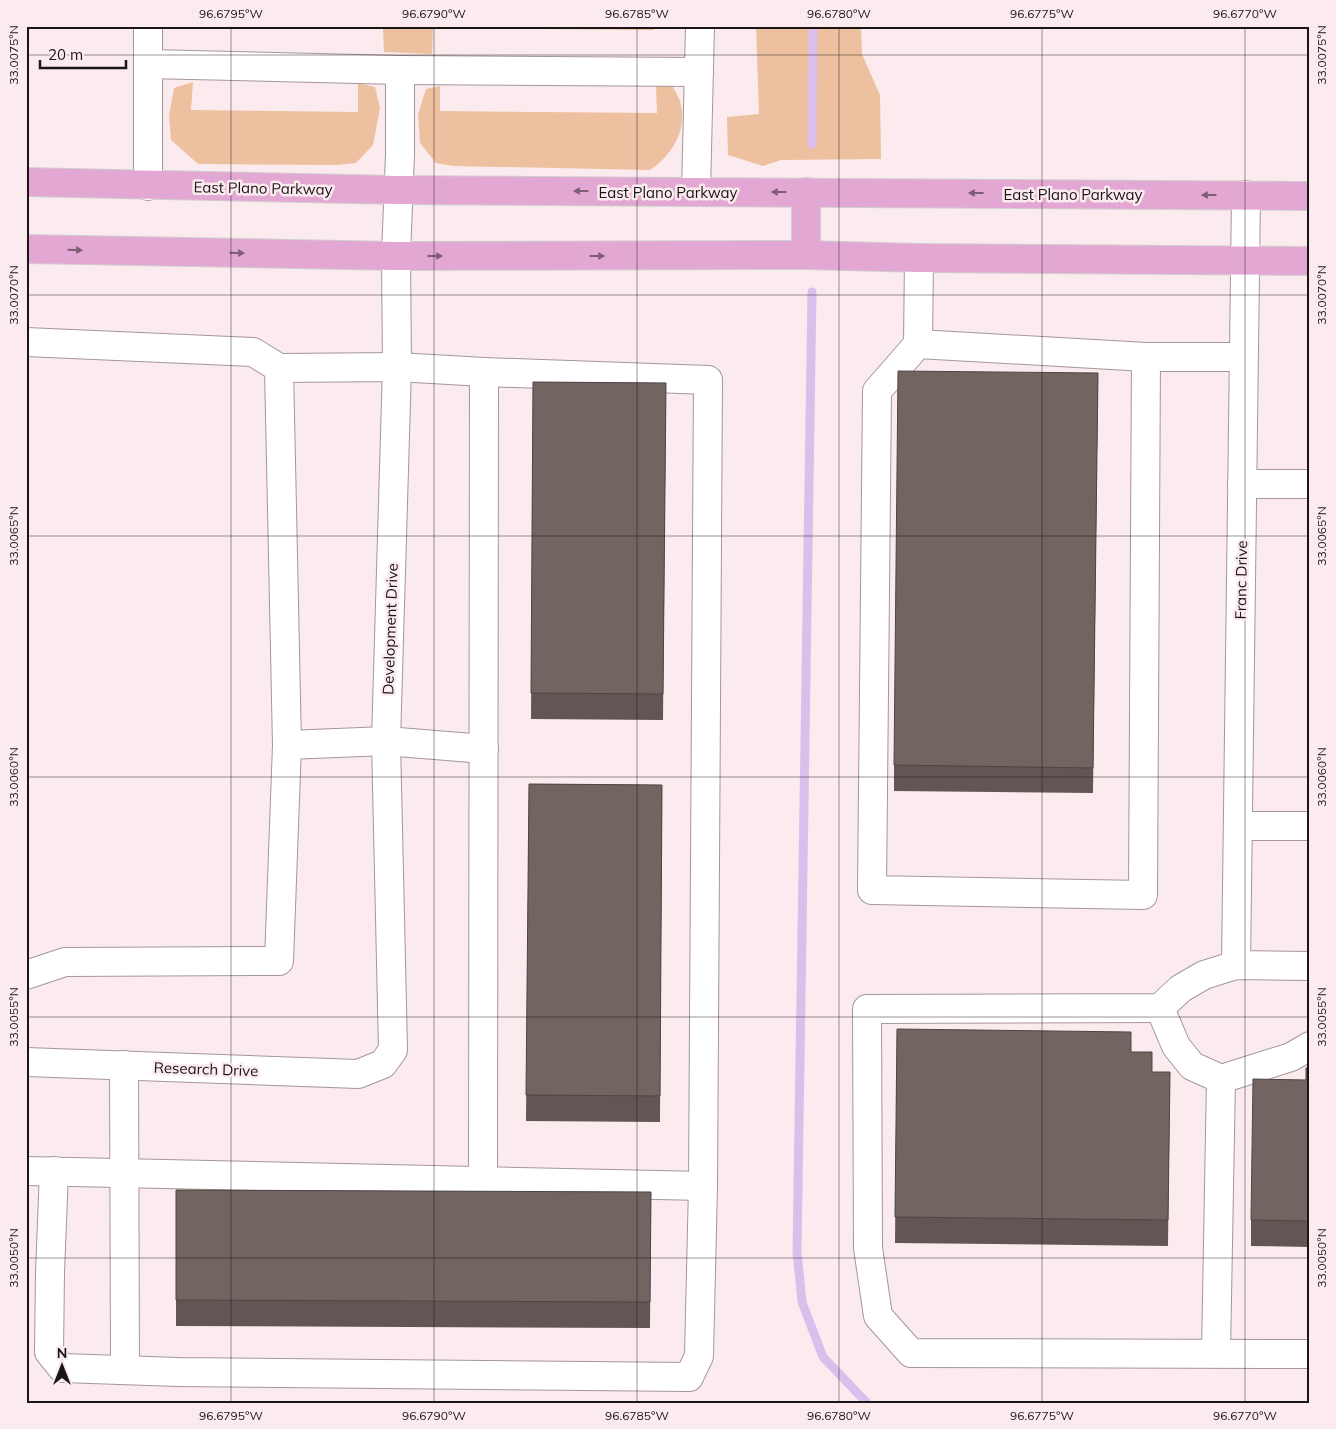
<svg xmlns="http://www.w3.org/2000/svg" width="1336" height="1429" font-family="Mulish,sans-serif">
	<style>
		.green { fill: #edc19f }
		.lines { fill: none; stroke-linecap: round; stroke-linejoin: round }
		.stream { stroke: #dabfed; stroke-width: 9 }
		.minor-casing { stroke: #a59799; stroke-width: 30 }
		.major-casing { stroke: #d1d0d0; stroke-width: 30 }
		.minor { stroke: #fff; stroke-width: 28 }
		.major { stroke: #e3a7d3; stroke-width: 28 }
		.wall { fill: #615653 }
		.building { fill: #716461; stroke: #4f4644 }
		.oneway { fill: #7e5e74 }
		.ticks { fill: none; stroke: #1a1516; stroke-width: 1; stroke-opacity: 0.45 }
		.labels { text-anchor: middle; dominant-baseline: central; stroke-width: 5; stroke-linejoin: round; paint-order: stroke }
		.street-label { font-size: 15px; fill: #1a1516; stroke: #fbebee }
		.neatline { fill: none; stroke: #1a1516; stroke-width: 2 }
		.ticks-label { font-size: 12px; text-anchor: middle; fill: #1a1516 }
	</style>
	<rect width="100%" height="100%" fill="#fbebee"/>
	<g class="green">
		<polygon points="200,26 654,26 654,30 433,28 432,54 384,52 383,28"/>
		<polygon points="756,26 861,26 862,54 880,95 881,159 781,160 763,166 728,155 727,117 759,114"/>
		<polygon points="193,82 191,110 358,112 358,83 375,87 380,108 373,145 356,163 337,165 198,164 171,140 169,116 174,88"/>
		<path d="M656,85L673,87C676,93 680,99 681,105C687,131 671,156 650,170L453,166L436,163L420,143L418,114L426,89L440,86V111L657,113Z"/>
	</g>
	<g class="lines">
		<g class="stream">
			<polyline points="812,144 813,26"/>
			<polyline points="812,292 797,1252 802,1302 823,1357 867,1403"/>
		</g>
		<g class="minor-casing">
			<g id="minor">
				<polyline points="148,26 148,186"/>
				<polyline points="148,64 400,70 699,72"/>
				<polyline points="696,192 700,26"/>
				<polyline points="919,258 918,344 877,391 872,890 1143,895 1146,357 1243,357"/>
				<polyline points="26,342 253,352 279,368 397,367 484,372 708,380 703,1186 26,1171"/>
				<polyline points="918,344 1146,357"/>
				<polyline points="279,368 287,745"/>
				<polyline points="1242,484 1310,484"/>
				<polyline points="1238,826 1310,826"/>
				<polyline points="1236,965 1246,195"/>
				<polyline points="1310,966 1236,965 1204,975 1180,989 1160,1008 867,1009 868,1248 878,1316 911,1353 1310,1354"/>
				<polyline points="26,975 65,962 279,961 287,745 386,741 484,749"/>
				<polyline points="1160,1008 1176,1046 1192,1066 1221,1079 1216,1353"/>
				<polyline points="26,1062 358,1074 383,1064 393,1050 386,741 397,367 396,256 400,154 400,70"/>
				<polyline points="124,1065 125,1370"/>
				<polyline points="1221,1079 1291,1057 1310,1046"/>
				<polyline points="54,1171 50,1273 49,1352 62,1368 178,1372 689,1377 699,1356 703,1186"/>
				<polyline points="483,1181 484,372"/>
			</g>
		</g>
		<g class="major-casing">
			<g id="major">
				<polyline points="26,182 399,190 1310,196"/>
				<polyline points="806,192 806,255"/>
				<polyline points="26,249 396,256 806,255 919,258 1310,261"/>
			</g>
		</g>
		<use href="#minor" class="minor"/>
		<use href="#major" class="major"/>
	</g>
	<g class="wall">
		<polygon points="1098,373 1093,793 894,791 894,765"/>
		<polygon points="533,382 666,383 663,720 531,719"/>
		<polygon points="529,784 662,785 660,1122 526,1121"/>
		<polygon points="897,1029 1131,1052 1152,1072 1170,1072 1168,1246 895,1243"/>
		<polygon points="1310,1068 1310,1247 1251,1246 1251,1220"/>
		<polygon points="176,1190 651,1192 650,1328 176,1326"/>
	</g>
	<g class="building">
		<polygon points="898,371 1098,373 1093,768 894,765"/>
		<polygon points="533,382 666,383 663,694 531,693"/>
		<polygon points="529,784 662,785 660,1096 526,1095"/>
		<polygon points="897,1029 1131,1032 1131,1052 1152,1052 1152,1072 1170,1072 1168,1220 895,1217"/>
		<polygon points="1306,1068 1310,1068 1310,1221 1251,1220 1253,1079 1306,1080"/>
		<polygon points="176,1190 651,1192 650,1302 176,1300"/>
	</g>
	<defs><path id="oneway-solid" d="M-6-.8H1V-3.2L6.5 0L1 3.2V.8H-6Z" transform="scale(1.25)"/></defs>
	<g class="oneway">
		<use href="#oneway-solid" transform="translate(581 191) rotate(-180)"/>
		<use href="#oneway-solid" transform="translate(779 192) rotate(180)"/>
		<use href="#oneway-solid" transform="translate(976 193) rotate(-180)"/>
		<use href="#oneway-solid" transform="translate(1209 195) rotate(-180)"/>
		<use href="#oneway-solid" transform="translate(75 250) rotate(1)"/>
		<use href="#oneway-solid" transform="translate(237 253) rotate(1)"/>
		<use href="#oneway-solid" transform="translate(435 256)"/>
		<use href="#oneway-solid" transform="translate(597 256)"/>
	</g>
	<path class="ticks" d="M28,26V1403M231,26V1403M434,26V1403M637,26V1403M839,26V1403M1042,26V1403M1245,26V1403M26,55H1310M26,295H1310M26,536H1310M26,777H1310M26,1017H1310M26,1258H1310"/>
	<g class="labels">
		<g class="street-label">
			<text transform="translate(263 188) rotate(1)">East Plano Parkway</text>
			<text x="668" y="192">East Plano Parkway</text>
			<text x="1073" y="194">East Plano Parkway</text>
			<text transform="translate(1241 580) rotate(-89)">Franc Drive</text>
			<text transform="translate(390 629) rotate(-88)">Development Drive</text>
			<text transform="translate(206 1069) rotate(2)">Research Drive</text>
		</g>
	</g>
	<rect width="1336" height="1429" fill="none" stroke="#fbebee" stroke-width="55"/>
	<g transform="translate(62 1366)" stroke="#fbebee" stroke-width="4" paint-order="stroke">
	<path d="M0-4L9 19L0 12L-9 19Z" fill="#1a1516"/>
	<text y="-8" font-size="14" font-weight="bold" text-anchor="middle" fill="#1a1516">N</text>
	</g>
	<path d="M40 60v8h86v-8" fill="none" stroke="#1a1516" stroke-width="2.5"/>
	<text x="48" y="60" font-size="15" fill="#1a1516" stroke="#fbebee" stroke-width="4" paint-order="stroke">20 m</text>
	<rect x="28" y="28" width="1280" height="1374" class="neatline"/>
	<g class="ticks-label">
		<text x="231" y="18">96.6795°W</text>
		<text x="434" y="18">96.6790°W</text>
		<text x="637" y="18">96.6785°W</text>
		<text x="839" y="18">96.6780°W</text>
		<text x="1042" y="18">96.6775°W</text>
		<text x="1245" y="18">96.6770°W</text>
		<text transform="translate(14 55) rotate(-90)" y="4">33.0075°N</text>
		<text transform="translate(1322 55) rotate(-90)" y="4">33.0075°N</text>
		<text transform="translate(14 295) rotate(-90)" y="4">33.0070°N</text>
		<text transform="translate(1322 295) rotate(-90)" y="4">33.0070°N</text>
		<text transform="translate(14 536) rotate(-90)" y="4">33.0065°N</text>
		<text transform="translate(1322 536) rotate(-90)" y="4">33.0065°N</text>
		<text transform="translate(14 777) rotate(-90)" y="4">33.0060°N</text>
		<text transform="translate(1322 777) rotate(-90)" y="4">33.0060°N</text>
		<text transform="translate(14 1017) rotate(-90)" y="4">33.0055°N</text>
		<text transform="translate(1322 1017) rotate(-90)" y="4">33.0055°N</text>
		<text transform="translate(14 1258) rotate(-90)" y="4">33.0050°N</text>
		<text transform="translate(1322 1258) rotate(-90)" y="4">33.0050°N</text>
		<text x="231" y="1420">96.6795°W</text>
		<text x="434" y="1420">96.6790°W</text>
		<text x="637" y="1420">96.6785°W</text>
		<text x="839" y="1420">96.6780°W</text>
		<text x="1042" y="1420">96.6775°W</text>
		<text x="1245" y="1420">96.6770°W</text>
	</g>
</svg>
